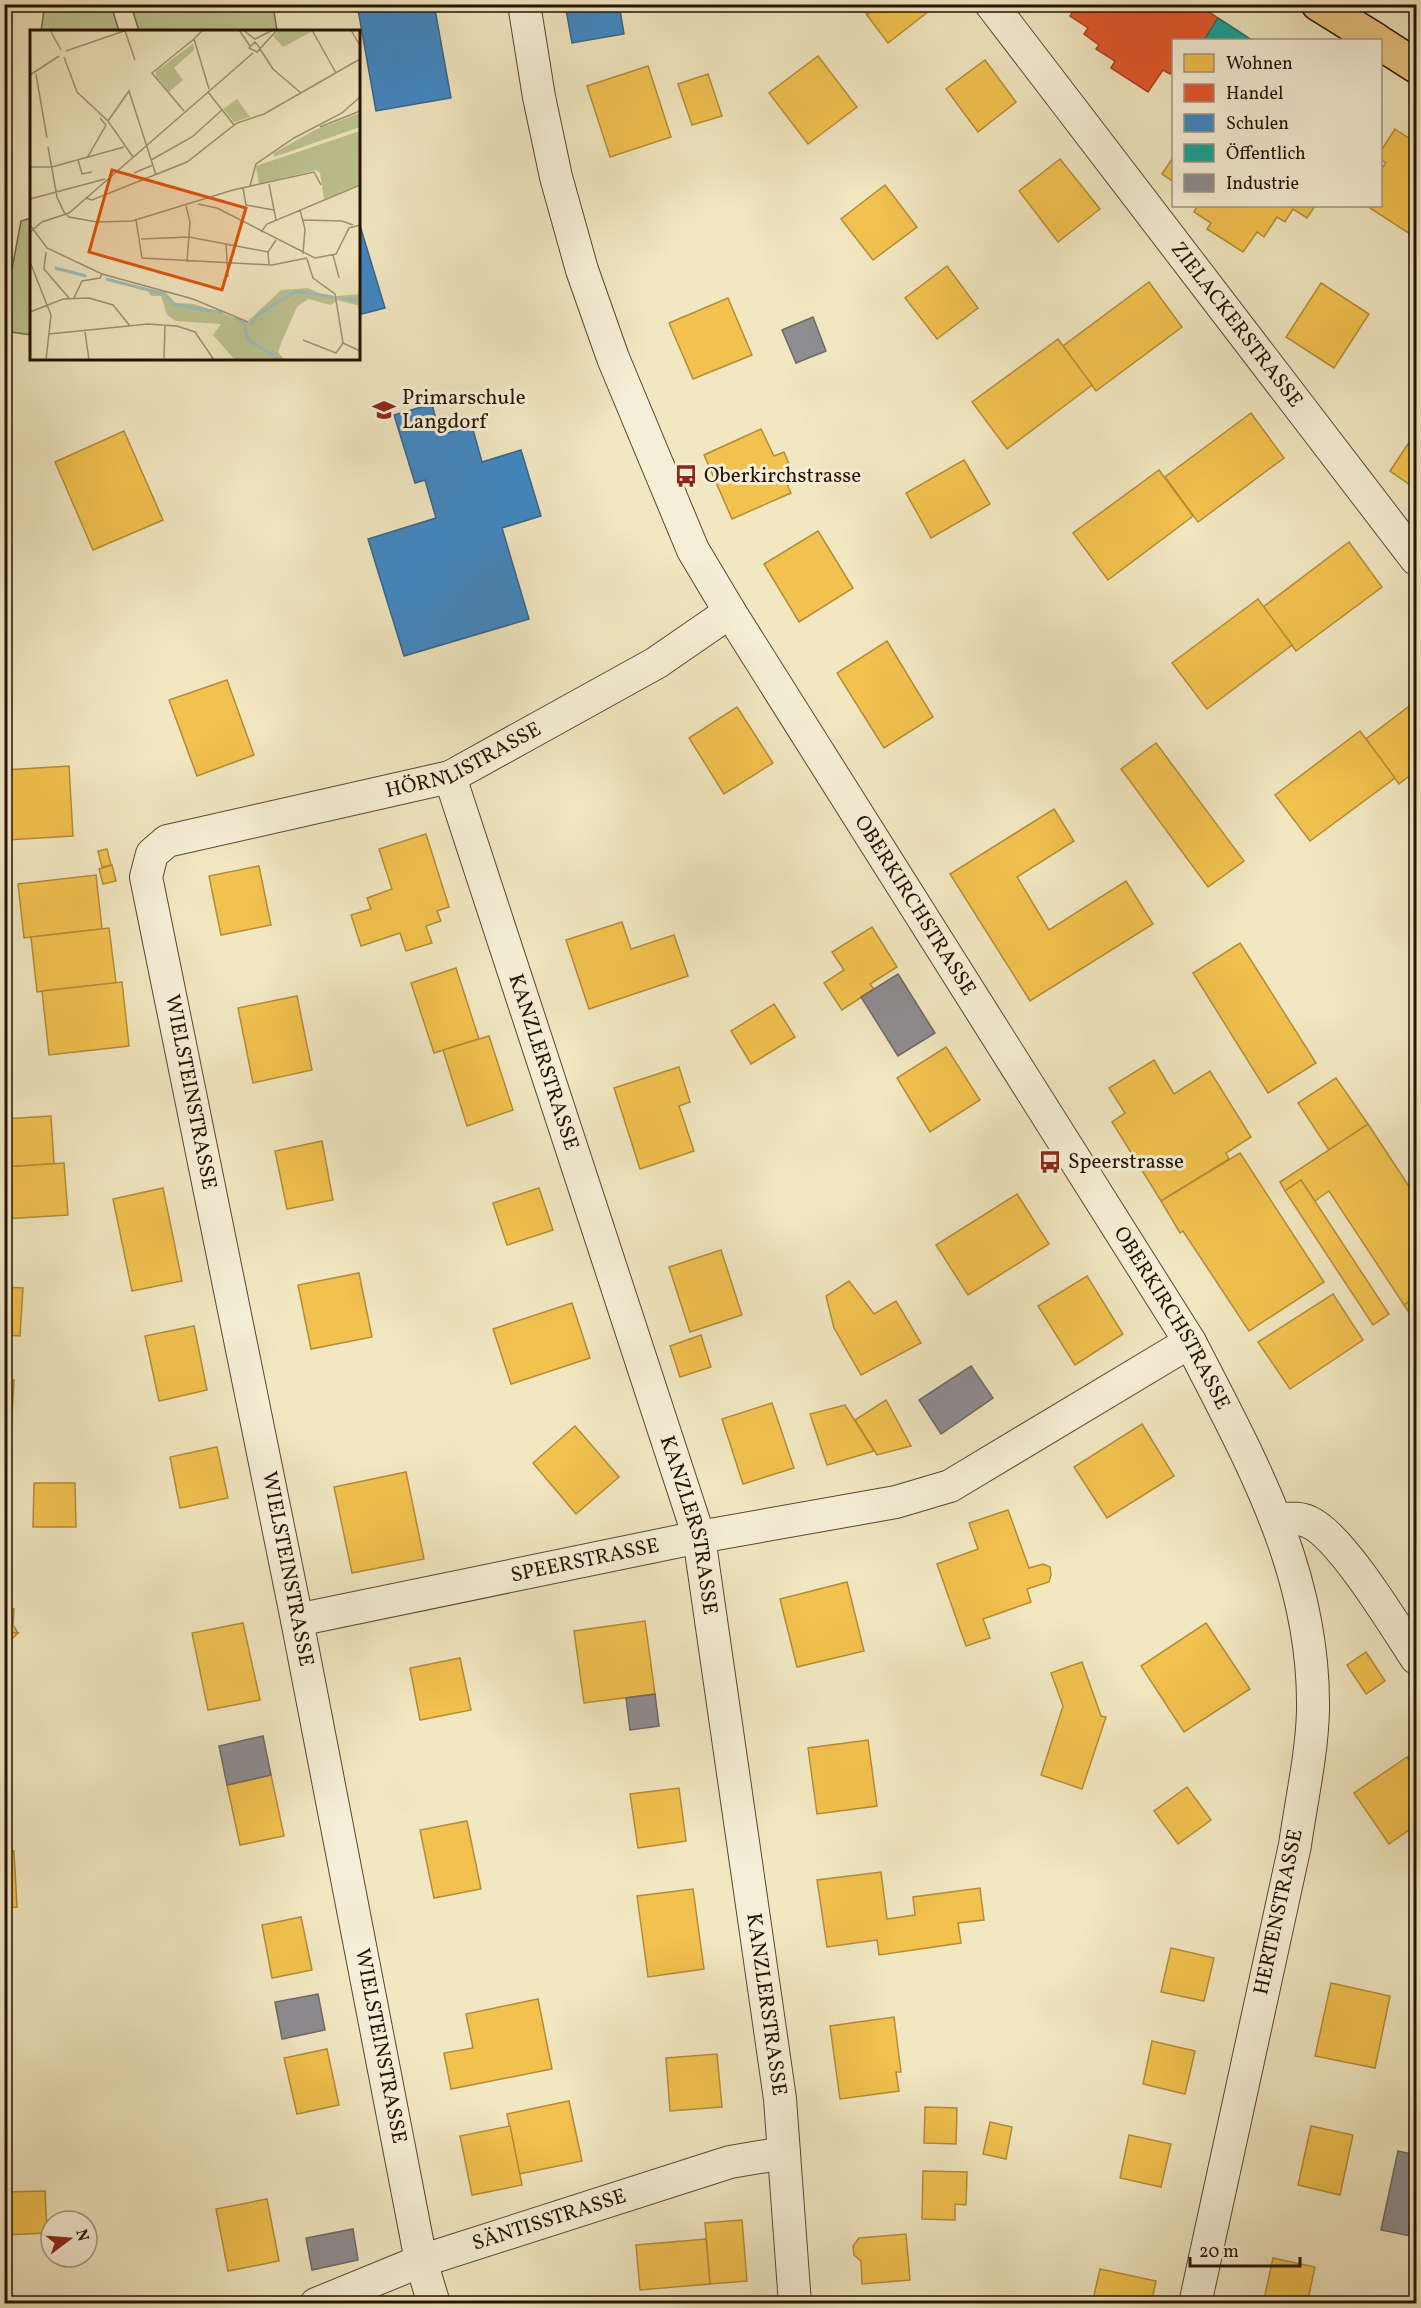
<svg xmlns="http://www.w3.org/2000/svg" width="1421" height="2308" font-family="Vollkorn,serif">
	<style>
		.green { fill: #bdc491; stroke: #716b48; stroke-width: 1.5 }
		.homes { fill: #f2c14e; stroke: #b48c37; stroke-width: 1.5 }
		.shops { fill: #e4572e; stroke: #ab4220; stroke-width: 1.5 }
		.schools { fill: #3f88c5; stroke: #37658a; stroke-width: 1.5 }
		.public { fill: #17a398; stroke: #1b786a; stroke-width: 1.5 }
		.industry { fill: #8d8d92; stroke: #6e6866; stroke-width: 1.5 }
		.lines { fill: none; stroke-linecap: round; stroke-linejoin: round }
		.street-casing { stroke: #584730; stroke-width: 34 }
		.primary-casing { stroke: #251200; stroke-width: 36 }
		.street { stroke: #f6efd7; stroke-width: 32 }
		.primary { stroke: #e8c480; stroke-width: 33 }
		.labels { text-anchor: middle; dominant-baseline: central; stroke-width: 6; stroke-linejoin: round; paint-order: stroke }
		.street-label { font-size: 21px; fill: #251200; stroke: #f6efd7 }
		.poi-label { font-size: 21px; fill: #251200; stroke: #f6efd7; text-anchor: start }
		.inset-river { fill: none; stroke: #9fbebc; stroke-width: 3 }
		.inset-road { fill: none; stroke: #9f9274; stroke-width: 1.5 }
		.view { fill: #de550b; fill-opacity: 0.15; stroke: #de550b; stroke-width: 3 }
		.inset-edge { fill: none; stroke: #251200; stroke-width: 3 }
	</style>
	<rect width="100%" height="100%" fill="#f1e7c1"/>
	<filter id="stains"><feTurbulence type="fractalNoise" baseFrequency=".00333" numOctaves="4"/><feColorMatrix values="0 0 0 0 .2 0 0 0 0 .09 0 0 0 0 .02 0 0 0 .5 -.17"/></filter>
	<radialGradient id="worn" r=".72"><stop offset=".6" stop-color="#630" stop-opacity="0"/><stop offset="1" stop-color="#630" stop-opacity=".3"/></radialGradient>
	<g class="green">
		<polygon points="45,4 111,5 119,31 41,31"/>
		<polygon points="131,5 273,5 277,31 139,31"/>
		<polygon points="31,218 32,218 31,335 4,331 5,306 21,221"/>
	</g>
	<g class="homes">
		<polygon points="859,4 880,4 867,15"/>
		<polygon points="880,4 938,4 888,43 867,15"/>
		<polygon points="818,56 857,107 808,144 769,93"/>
		<polygon points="985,60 1016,102 978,132 946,89"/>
		<polygon points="648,66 671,137 610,157 587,86"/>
		<polygon points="708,74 722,116 692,125 678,84"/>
		<polygon points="1395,129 1416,143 1416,230 1413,236 1367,206 1380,206 1380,171 1386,163 1380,159 1380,152"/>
		<polygon points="1174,156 1174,182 1162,174"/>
		<polygon points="1060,159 1100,209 1058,242 1019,191"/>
		<polygon points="885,185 917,227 873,260 841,219"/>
		<polygon points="1197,206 1315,206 1307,218 1293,209 1285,222 1277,217 1264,237 1257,232 1243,252 1207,229 1211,223 1194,212"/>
		<polygon points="947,266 978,308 937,339 905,298"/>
		<polygon points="1149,282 1182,327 1096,391 1063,346"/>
		<polygon points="1321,283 1369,314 1334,368 1286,337"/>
		<polygon points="728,298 752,355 693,379 669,323"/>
		<polygon points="1058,339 1092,385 1007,449 972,402"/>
		<polygon points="1251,413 1284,458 1198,522 1165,477"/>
		<polygon points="761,429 774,456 784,452 792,471 783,475 791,493 732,519 704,455"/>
		<polygon points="124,431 163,520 93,550 55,462"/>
		<polygon points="1416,432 1416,489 1390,471"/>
		<polygon points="964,460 990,504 931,538 906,493"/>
		<polygon points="1159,470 1193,516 1108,580 1073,533"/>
		<polygon points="818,531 853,588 799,622 764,564"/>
		<polygon points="1349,542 1382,587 1296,651 1263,607"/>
		<polygon points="1258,599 1292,645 1207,709 1172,663"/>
		<polygon points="887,641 933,717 884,748 837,673"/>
		<polygon points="227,680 254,755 197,776 169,700"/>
		<polygon points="1416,701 1416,771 1399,784 1366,739"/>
		<polygon points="737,707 773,763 724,794 689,738"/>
		<polygon points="1360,731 1395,778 1310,841 1275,795"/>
		<polygon points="1156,743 1244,861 1208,887 1121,769"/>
		<polygon points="69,766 73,836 6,840 4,770"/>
		<polygon points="1054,809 1074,841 1017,877 1049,930 1126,881 1153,924 1030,1001 950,874"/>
		<polygon points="426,834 449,907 437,911 441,921 426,926 432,943 406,951 400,933 361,946 351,915 371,909 367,898 392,889 379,849"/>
		<polygon points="107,849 111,865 102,867 98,851"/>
		<polygon points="112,865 116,881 103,884 99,869"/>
		<polygon points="259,866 271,925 221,935 209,876"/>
		<polygon points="96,875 102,929 24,938 18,884"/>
		<polygon points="622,922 631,949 674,935 688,976 589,1009 566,940"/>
		<polygon points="872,927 897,967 870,984 874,989 842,1010 824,983 844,970 832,952"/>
		<polygon points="109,928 116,983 37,992 31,937"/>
		<polygon points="1240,943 1316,1063 1268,1093 1193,973"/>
		<polygon points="456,968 479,1039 434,1053 411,983"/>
		<polygon points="122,982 129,1046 49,1055 42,991"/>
		<polygon points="297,996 312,1070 253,1083 238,1008"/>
		<polygon points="774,1004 795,1037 751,1064 731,1031"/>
		<polygon points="489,1036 513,1110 467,1126 443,1050"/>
		<polygon points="946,1047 980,1100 930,1132 897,1078"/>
		<polygon points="1154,1060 1174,1094 1210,1071 1251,1137 1226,1153 1229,1159 1161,1201 1112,1122 1125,1113 1109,1088"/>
		<polygon points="679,1067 690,1102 679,1106 694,1151 640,1169 614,1088"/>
		<polygon points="1336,1078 1368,1124 1329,1150 1298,1103"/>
		<polygon points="51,1116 54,1164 4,1167 4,1119"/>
		<polygon points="1368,1124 1416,1197 1416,1297 1404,1305 1329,1191 1315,1201 1301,1180 1285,1191 1280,1182"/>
		<polygon points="322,1141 333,1200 287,1209 275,1151"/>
		<polygon points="1240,1153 1324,1282 1249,1331 1183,1231 1180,1233 1161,1201"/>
		<polygon points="64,1163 68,1215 4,1219 4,1167"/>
		<polygon points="1301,1180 1389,1314 1373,1325 1285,1191"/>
		<polygon points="163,1188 182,1281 132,1291 113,1199"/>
		<polygon points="539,1188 553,1230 507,1245 493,1203"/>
		<polygon points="1017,1194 1049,1244 968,1295 936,1245"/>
		<polygon points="721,1250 742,1315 690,1332 669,1267"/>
		<polygon points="359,1273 372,1337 311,1349 298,1285"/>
		<polygon points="1087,1276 1123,1334 1075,1365 1038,1306"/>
		<polygon points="849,1281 874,1314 896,1301 921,1343 861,1375 834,1328 826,1296"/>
		<polygon points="4,1287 23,1288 20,1336 4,1335"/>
		<polygon points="1333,1294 1363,1340 1290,1389 1258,1342"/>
		<polygon points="1416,1297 1416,1323 1404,1305"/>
		<polygon points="572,1303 590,1358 511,1384 493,1329"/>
		<polygon points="194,1326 207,1390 159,1401 145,1336"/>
		<polygon points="701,1335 711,1367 680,1377 670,1346"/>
		<polygon points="4,1380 14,1380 11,1434 4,1434"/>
		<polygon points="886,1400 911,1446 877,1455 855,1420"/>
		<polygon points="772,1403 794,1468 743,1484 722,1419"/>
		<polygon points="845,1405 874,1451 827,1465 810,1414"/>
		<polygon points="1142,1424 1174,1476 1107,1518 1074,1467"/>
		<polygon points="575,1426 619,1477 576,1514 533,1463"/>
		<polygon points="217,1447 228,1498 180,1508 170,1457"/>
		<polygon points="406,1472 424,1559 352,1573 334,1487"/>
		<polygon points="34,1483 75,1483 76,1527 33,1527"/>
		<polygon points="1008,1510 1029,1568 1043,1564 1050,1567 1051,1575 1049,1582 1027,1589 1031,1602 983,1619 990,1638 966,1646 937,1564 978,1549 969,1523"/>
		<polygon points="847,1582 864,1651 797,1667 780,1599"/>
		<polygon points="4,1608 14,1609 13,1625 18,1633 4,1632"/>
		<polygon points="645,1621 655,1694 584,1703 574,1631"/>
		<polygon points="243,1623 260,1700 208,1710 192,1633"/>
		<polygon points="1206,1623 1250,1689 1184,1732 1141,1666"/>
		<polygon points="4,1632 18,1633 12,1639 11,1656 4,1655"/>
		<polygon points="1366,1652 1385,1681 1366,1694 1347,1665"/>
		<polygon points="460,1658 471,1710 420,1720 410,1668"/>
		<polygon points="1082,1662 1101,1716 1106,1717 1082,1789 1041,1775 1063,1706 1051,1673"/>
		<polygon points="868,1740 877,1806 817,1814 808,1748"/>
		<polygon points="1407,1757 1416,1772 1416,1825 1389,1844 1354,1793"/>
		<polygon points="271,1775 284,1836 240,1845 227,1785"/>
		<polygon points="1187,1787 1211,1820 1178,1844 1154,1811"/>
		<polygon points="679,1788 686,1841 638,1848 630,1794"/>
		<polygon points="467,1821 481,1889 434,1898 420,1830"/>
		<polygon points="4,1851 14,1851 17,1907 4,1908"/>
		<polygon points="881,1872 887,1919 915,1915 913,1897 980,1888 984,1920 958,1923 961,1943 879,1955 877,1940 827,1947 817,1880"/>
		<polygon points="693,1889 704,1969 648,1977 637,1896"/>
		<polygon points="301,1917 312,1970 272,1978 262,1925"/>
		<polygon points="1171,1948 1214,1958 1204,2001 1161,1992"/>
		<polygon points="1331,1983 1390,1996 1375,2068 1315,2056"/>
		<polygon points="538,1999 552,2069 451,2089 444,2053 473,2048 466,2014"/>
		<polygon points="894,2017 901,2072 896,2072 899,2091 840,2099 830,2026"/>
		<polygon points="1152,2041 1195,2051 1185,2094 1143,2084"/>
		<polygon points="327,2049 339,2105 297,2114 284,2058"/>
		<polygon points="717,2054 722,2107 670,2111 666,2058"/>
		<polygon points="569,2101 582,2161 519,2174 507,2114"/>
		<polygon points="925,2107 957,2108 956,2144 924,2143"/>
		<polygon points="990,2122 1012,2127 1006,2159 983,2154"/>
		<polygon points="510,2126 522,2185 472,2195 460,2136"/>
		<polygon points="1311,2126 1353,2135 1340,2195 1298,2185"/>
		<polygon points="1129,2135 1171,2144 1161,2187 1120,2178"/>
		<polygon points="923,2171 967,2172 966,2205 955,2204 955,2220 922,2219"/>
		<polygon points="45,2191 47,2233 4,2235 4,2192"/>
		<polygon points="267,2199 279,2261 228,2271 216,2209"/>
		<polygon points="742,2220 747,2281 710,2284 705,2223"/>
		<polygon points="906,2234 910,2280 862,2284 861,2261 854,2255 853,2246 859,2238"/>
		<polygon points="706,2239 710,2284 640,2290 636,2245"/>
		<polygon points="1273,2258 1315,2267 1307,2304 1263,2304"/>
		<polygon points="1100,2269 1156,2281 1151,2304 1092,2304"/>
		<polygon points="560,2297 562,2304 539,2304"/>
	</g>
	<polygon class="shops" points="1067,4 1197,4 1218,18 1204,40 1174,40 1174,68 1170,74 1163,70 1148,92 1111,68 1115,61 1096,49 1099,45 1084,34 1088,28 1070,16 1074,9"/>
	<g class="schools">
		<polygon points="357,4 434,4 451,98 376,111"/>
		<polygon points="565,4 619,4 624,34 572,43"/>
		<polygon points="358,219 385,308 358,315"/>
		<polygon points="432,404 440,435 472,426 482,462 521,450 541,516 502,528 529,619 404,656 368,539 436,518 425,480 415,483 394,415"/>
	</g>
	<polygon class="public" points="1218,18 1252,40 1204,40"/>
	<g class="industry">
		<polygon points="813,317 826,351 796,363 782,330"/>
		<polygon points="898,974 935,1033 898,1056 861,997"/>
		<polygon points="971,1366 993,1398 941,1434 919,1400"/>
		<polygon points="655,1694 659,1726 630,1730 626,1698"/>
		<polygon points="263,1736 271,1775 227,1785 219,1746"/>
		<polygon points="318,1994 325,2030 282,2039 275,2002"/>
		<polygon points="1398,2151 1416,2155 1416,2237 1381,2230"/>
		<polygon points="353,2229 358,2260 312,2270 306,2238"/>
	</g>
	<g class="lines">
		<g class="street-casing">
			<g id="street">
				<path id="s1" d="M524,4L539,97L556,177L582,270L613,358L693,550L730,612L1190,1342C1251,1461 1315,1572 1313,1710C1312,1754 1301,1802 1295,1845L1195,2304"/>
				<path id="s2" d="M991,4L1416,559"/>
				<path id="s3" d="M450,777L699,1537L780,2099L795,2304"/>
				<path d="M1277,1519C1287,1519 1299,1517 1309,1522C1341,1536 1395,1626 1416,1658"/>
				<path id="s4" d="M297,1620L699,1537L896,1502L950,1486L1190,1342"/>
				<path id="s5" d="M316,2304L421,2261L730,2162L784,2153"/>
				<path id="s6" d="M434,2304L421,2261L297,1620L146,877L152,854L167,841L450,777L656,663L730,612"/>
			</g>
		</g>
		<g class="primary-casing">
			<g id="primary">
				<polyline points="1318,4 1376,40"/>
				<polyline points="1380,43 1416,66"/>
			</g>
		</g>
		<use href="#street" class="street"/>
		<use href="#primary" class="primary"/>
	</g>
	<defs>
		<g id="school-bare" transform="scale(1.8)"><path d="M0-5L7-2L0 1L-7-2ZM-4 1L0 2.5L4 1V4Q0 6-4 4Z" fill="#8f2418" stroke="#f6efd7" stroke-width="2.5" paint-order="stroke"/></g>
		<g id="bus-bare" transform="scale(1.8)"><path d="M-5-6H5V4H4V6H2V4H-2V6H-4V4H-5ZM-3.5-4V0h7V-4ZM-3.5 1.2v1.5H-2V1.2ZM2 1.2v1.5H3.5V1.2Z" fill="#8f2418" stroke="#f6efd7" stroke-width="2.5" paint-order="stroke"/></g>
	</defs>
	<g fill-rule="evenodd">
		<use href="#school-bare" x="384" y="410"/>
		<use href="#bus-bare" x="686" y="476"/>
		<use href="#bus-bare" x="1050" y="1162"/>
	</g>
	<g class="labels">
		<g class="street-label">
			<text stroke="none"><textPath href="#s2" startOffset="404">ZIELACKERSTRASSE</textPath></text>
			<text stroke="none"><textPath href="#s6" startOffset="1808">HÖRNLISTRASSE</textPath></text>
			<text stroke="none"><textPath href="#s1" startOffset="993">OBERKIRCHSTRASSE</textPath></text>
			<text stroke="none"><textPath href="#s3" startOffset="300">KANZLERSTRASSE</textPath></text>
			<text transform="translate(190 1092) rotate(79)">WIELSTEINSTRASSE</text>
			<text stroke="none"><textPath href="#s1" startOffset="1479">OBERKIRCHSTRASSE</textPath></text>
			<text stroke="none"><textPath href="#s3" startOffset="786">KANZLERSTRASSE</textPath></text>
			<text stroke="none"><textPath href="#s4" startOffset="294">SPEERSTRASSE</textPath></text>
			<text transform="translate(287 1569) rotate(79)">WIELSTEINSTRASSE</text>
			<text transform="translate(1279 1912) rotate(-78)">HERTENSTRASSE</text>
			<text stroke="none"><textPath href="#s3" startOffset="1272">KANZLERSTRASSE</textPath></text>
			<text transform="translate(380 2046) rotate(79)">WIELSTEINSTRASSE</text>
			<text stroke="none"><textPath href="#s5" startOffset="248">SÄNTISSTRASSE</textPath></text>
		</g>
		<g class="poi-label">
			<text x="402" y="398">Primarschule<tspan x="402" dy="24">Langdorf</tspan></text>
			<text x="704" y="476">Oberkirchstrasse</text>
			<text x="1068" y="1162">Speerstrasse</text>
		</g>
	</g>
	<g transform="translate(30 30)">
		<rect width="330" height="330" fill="#f1e7c1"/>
		<path d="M250,0H280L281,2L253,17L243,6ZM163,14L164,20L144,38L153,50L139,62L126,46V41ZM207,69L220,87L204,92L193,79ZM330,83V97L244,127V123L285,100ZM330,101V154L294,169L290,143L286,140L229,154L226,136ZM116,258L135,262L146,273L164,274L217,292L251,260L278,258L297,267L330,264V276L307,270L301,275L278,269L267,277L252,311L248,322L255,330H205L183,305L191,294L146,291L137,285L131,266H121Z" fill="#bdc491"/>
		<path class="inset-river" d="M25,238L56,246M76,249L134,264M135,265L143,274L193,283M310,268L330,271M205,288L214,293L218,310L251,330M221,295L227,285L267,261L303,267"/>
		<path class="inset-road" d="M20,0L31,20M173,0L164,9L179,59M209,0L220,16M213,0L225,9L243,0M282,0L306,43M321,0L330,16M95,1L105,30M230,18L225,12L219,18L227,22L247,0M230,19L243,39L271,63M36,21L97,0M34,27L47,62L78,91L103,127M6,44L17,108M0,45L29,26M178,62L204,95M154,81L122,43L164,9M78,91L99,61L126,145M290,97L330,81M18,117L27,167L34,182L39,187L67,192L102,191L203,160L284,142L291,155M57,128L76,95L70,88M48,130L52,144L62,142M121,130L162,107L192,80M0,137H22L94,117M104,143L123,135M239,154L246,190M220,156L226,134L264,108L312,83L330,67M213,158L216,175L244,180M56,168L62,170L157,132L207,93L234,84L330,29M0,169L75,149M168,174L187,178L285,228L306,224L319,198L330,195M156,176L160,192L157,232M270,180L275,199L273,224M106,190L112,228L242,235L277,228M273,190L312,191L323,195M0,195L17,218L72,244L163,269L218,292M0,202L12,192L39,183L223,23M231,202L237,194L330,155M111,209L159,207L238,222M196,213L198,247M16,222L14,239L39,268M303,225L309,248M277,229L283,248L305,264L313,313L330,321M0,232L21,285L16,330M239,234L238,222L246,210M44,268L52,251L70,248L72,244M0,282L33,269L59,268L83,275L100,296M55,302L59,330M19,304L118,294L147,296L165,302L184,330M273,310L306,323L313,313M134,328L135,295"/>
		<path class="view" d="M82,140L216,178L192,260L59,222Z"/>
		<rect width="330" height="330" class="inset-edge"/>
	</g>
	<rect width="1421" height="2308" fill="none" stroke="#f1e7c1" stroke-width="24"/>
	<rect x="6" y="6" width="1409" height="2296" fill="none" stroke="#251200" stroke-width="3"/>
	<rect x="12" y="12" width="1397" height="2284" fill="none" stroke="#251200" stroke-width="1.5"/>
	<rect x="1172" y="39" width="210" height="168" fill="#f6efd7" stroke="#a29781" stroke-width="1.5"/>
	<rect x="1184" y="54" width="30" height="18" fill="#f2c14e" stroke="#a29781" stroke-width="1.5"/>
	<text x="1226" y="69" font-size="18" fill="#251200">Wohnen</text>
	<rect x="1184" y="84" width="30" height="18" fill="#e4572e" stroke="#a29781" stroke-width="1.5"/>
	<text x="1226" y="99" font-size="18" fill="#251200">Handel</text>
	<rect x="1184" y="114" width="30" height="18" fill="#3f88c5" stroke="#a29781" stroke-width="1.5"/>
	<text x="1226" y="129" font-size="18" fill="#251200">Schulen</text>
	<rect x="1184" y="144" width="30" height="18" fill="#17a398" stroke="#a29781" stroke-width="1.5"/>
	<text x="1226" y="159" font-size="18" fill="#251200">Öffentlich</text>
	<rect x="1184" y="174" width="30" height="18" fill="#8d8d92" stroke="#a29781" stroke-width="1.5"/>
	<text x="1226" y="189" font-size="18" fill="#251200">Industrie</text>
	<g transform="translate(69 2239) rotate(74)"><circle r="28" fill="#f6efd7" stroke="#a29781" stroke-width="1.5"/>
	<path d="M0-4.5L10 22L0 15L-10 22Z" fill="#8f2418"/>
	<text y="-9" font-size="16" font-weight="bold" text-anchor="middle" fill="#251200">N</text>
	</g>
	<path d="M1190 2257v9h110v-9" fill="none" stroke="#251200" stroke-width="3"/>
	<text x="1199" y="2257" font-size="18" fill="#251200" stroke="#f6efd7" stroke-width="4.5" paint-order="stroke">20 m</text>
	<rect width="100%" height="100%" filter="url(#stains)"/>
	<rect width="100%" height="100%" fill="url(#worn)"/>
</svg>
